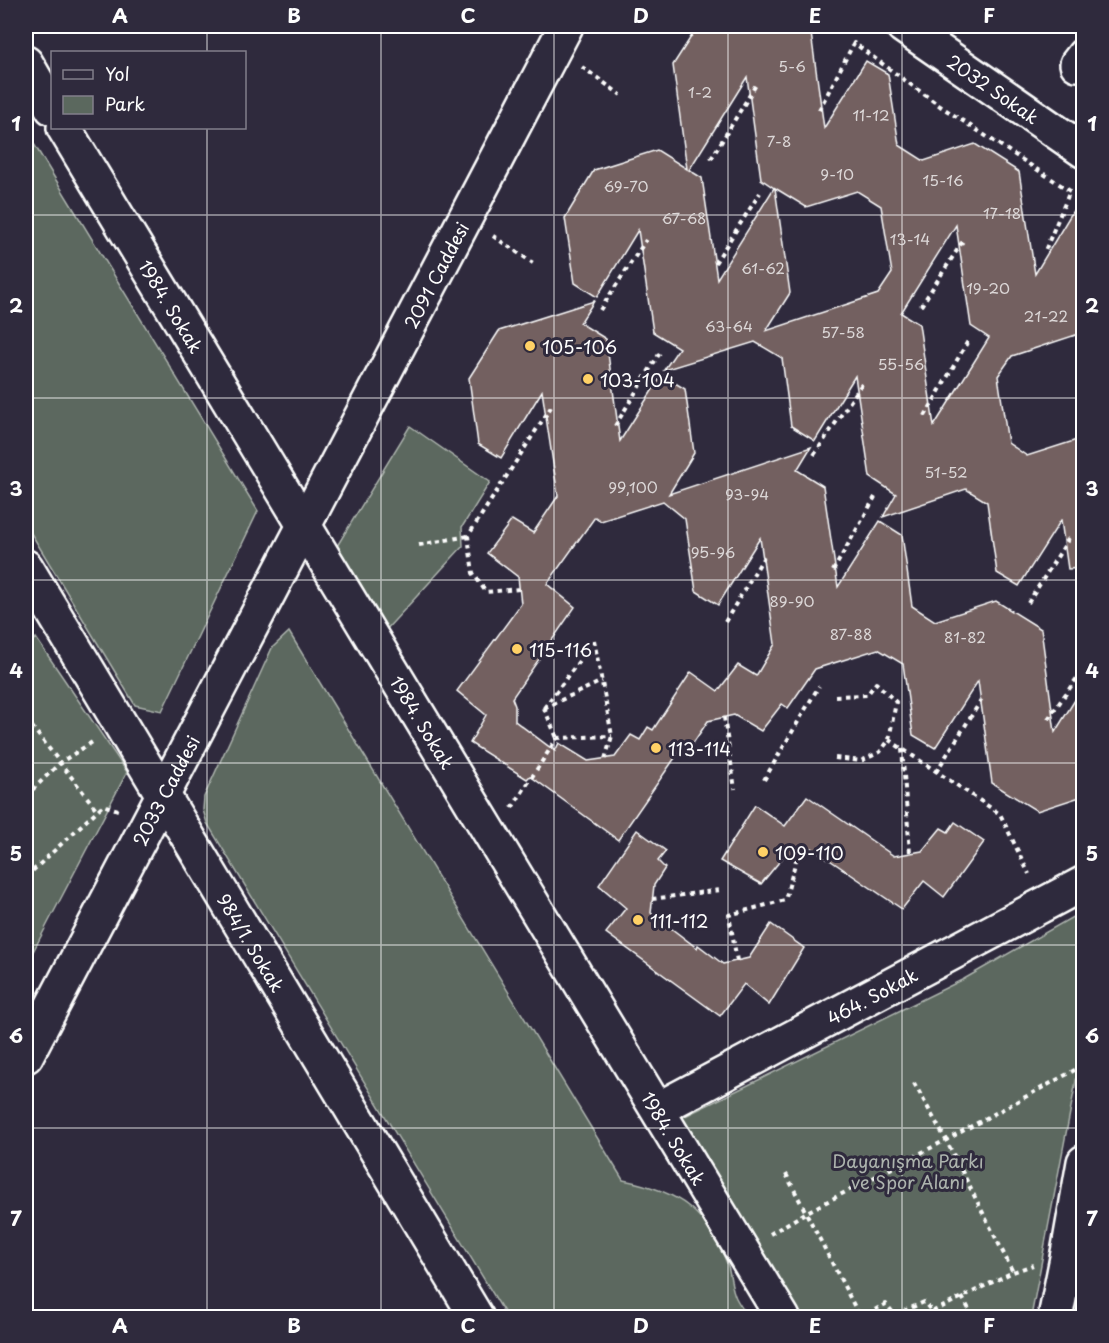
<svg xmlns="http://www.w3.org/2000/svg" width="1109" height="1343" font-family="'Playpen Sans',sans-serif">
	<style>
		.green { fill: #5b685e; stroke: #adb4ae; stroke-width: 1.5 }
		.building { fill: #736060; stroke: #fff; stroke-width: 1.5; fill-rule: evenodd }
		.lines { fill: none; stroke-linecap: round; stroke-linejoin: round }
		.minor-casing { stroke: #fff; stroke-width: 38 }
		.path { stroke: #fff; stroke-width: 4; stroke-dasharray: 4.5 4.5; stroke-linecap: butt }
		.minor { stroke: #2f2a3d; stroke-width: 33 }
		.grid { fill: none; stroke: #fff; stroke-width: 1.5; stroke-opacity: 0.55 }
		.poi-dot { fill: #ffd166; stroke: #2f2a3d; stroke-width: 2 }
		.labels { text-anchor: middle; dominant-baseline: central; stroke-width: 6; stroke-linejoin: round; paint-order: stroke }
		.number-label { font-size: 15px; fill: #dcd7d7 }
		.street-label { font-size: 18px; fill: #fff; stroke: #2f2a3d }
		.poi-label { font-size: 18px; fill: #fff; stroke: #2f2a3d; text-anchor: start }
		.park-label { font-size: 18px; fill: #adb4ae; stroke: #2f2a3d }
		.neatline { fill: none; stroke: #fff; stroke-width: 2 }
		.grid-label { font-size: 20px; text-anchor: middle; font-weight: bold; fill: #fff }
	</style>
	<rect width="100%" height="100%" fill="#2f2a3d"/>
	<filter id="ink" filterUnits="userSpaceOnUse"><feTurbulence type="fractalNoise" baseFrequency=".0167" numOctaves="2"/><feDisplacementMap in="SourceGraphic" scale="12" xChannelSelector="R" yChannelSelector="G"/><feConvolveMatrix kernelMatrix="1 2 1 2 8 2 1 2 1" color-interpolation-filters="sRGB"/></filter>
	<g filter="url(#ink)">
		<g class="green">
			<polygon points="26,131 258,511 162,711 135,705 26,525"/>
			<polygon points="410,426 490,482 462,527 463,546 383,633 334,551"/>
			<path d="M289,632L623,1180C679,1191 707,1211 728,1266C731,1276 731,1288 736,1298C739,1304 744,1311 748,1317H507L207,823L203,810L204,797L272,648Z"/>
			<polygon points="36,638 127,772 26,965 26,647"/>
			<polygon points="1083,911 1083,1055 1080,1060 1031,1317 801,1317 679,1119 964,979"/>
		</g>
		<g class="building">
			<path d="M698,26H810L824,128L866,61L888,74L899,145L924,161L975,144L1019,172L1035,274L1083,194V326L1079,334L1012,356L998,376L1008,443L1027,456L1083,438V568L1068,569L1061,520L1019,586L997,573L987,502L966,489L883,517L896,494L870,477L855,376L815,441L791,426L782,358L755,342L664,370L679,348L653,332L638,230L597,297L575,283L565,218L594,170L657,150L687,169L673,65ZM747,77L761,179L774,188L717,279L702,178L689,170ZM775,188L806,207L857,191L881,206L892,273L878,294L766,331L790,293ZM956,225L971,326L989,338L934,426L919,324L901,313Z"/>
			<path d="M594,301L580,323L606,339L620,441L662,375L685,389L694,453L669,494L811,447L797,470L823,486L838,587L880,521L902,535L912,606L935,621L996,601L1041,629L1055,732L1083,687V796L1037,811L992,783L978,681L935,748L913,735L903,664L878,649L815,669L788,708L782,704L761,731L734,715L708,721L685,755L679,752L618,840L530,776L527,779L470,743L486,715L457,691L521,604L518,577L487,553L512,520L533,533L558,496L542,391L501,458L478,444L469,378L499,331ZM663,501L685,519L696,591L718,605L760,538L775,644L756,676L738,665L718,691L691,672L653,730L648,727L640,740L631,735L615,757L588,761L559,743L555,751L515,721V706L512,698L575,607L547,584L595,517L601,521Z"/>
			<polygon points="807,796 894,856 922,851 941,828 948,832 955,822 984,842 944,897 924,881 902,909 812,848 794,855 784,856 761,884 720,861 755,805 785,826"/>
			<polygon points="637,830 666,851 658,861 665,868 654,885 651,913 697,948 698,945 723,964 749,958 771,924 804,948 769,1005 744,984 720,1016 606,933 626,908 599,885"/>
		</g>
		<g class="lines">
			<g class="minor-casing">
				<g id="minor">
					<path id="s1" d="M903,26L1084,151"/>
					<polyline points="26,63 52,108"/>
					<polyline points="1077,64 1084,55"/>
					<path id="s2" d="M64,128L783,1318"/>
					<path id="s3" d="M26,567L477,1318"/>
					<path id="s4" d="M26,1056L566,26"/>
					<path id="s5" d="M658,1109L1084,883"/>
					<polyline points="1055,1318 1068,1253 1084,1162"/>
				</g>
			</g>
			<g class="path">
				<polyline points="582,67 621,95"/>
				<polyline points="819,110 854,43 940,106 1070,191 1044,253"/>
				<polyline points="711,159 757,83"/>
				<polyline points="493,236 533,263"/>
				<polyline points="715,263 760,193"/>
				<polyline points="921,306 963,241"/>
				<polyline points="600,310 646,240"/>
				<polyline points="925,416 968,341"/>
				<polyline points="615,426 661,351"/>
				<polyline points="814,455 864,381"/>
				<polyline points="419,545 468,536"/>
				<polyline points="833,571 875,497"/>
				<polyline points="519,589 486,592 473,573 468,536 551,407"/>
				<polyline points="1028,603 1071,535"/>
				<polyline points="725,622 765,555"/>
				<polyline points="594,640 612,736 605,759"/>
				<polyline points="835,696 867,695 876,683 896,702 889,740 880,752 861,761 835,758"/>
				<polyline points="544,708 594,641"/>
				<polyline points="544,708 602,681"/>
				<polyline points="544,708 557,738"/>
				<polyline points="724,717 735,789"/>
				<polyline points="26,719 97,810"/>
				<polyline points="1048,719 1084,668"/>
				<polyline points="557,738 612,736"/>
				<polyline points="889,740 1000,814 1029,874"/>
				<polyline points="902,749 910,853"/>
				<polyline points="936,772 982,699"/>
				<polyline points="764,780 819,686"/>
				<polyline points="26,796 61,762 94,741"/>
				<polyline points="512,808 557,738"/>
				<polyline points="26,877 103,805 118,810"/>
				<polyline points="652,899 721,890"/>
				<polyline points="737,961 729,915 785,900 798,853"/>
				<polyline points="914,1083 946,1140 1013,1272"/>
				<polyline points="786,1174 860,1317"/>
				<polyline points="770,1234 807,1212 946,1140 1084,1065"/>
				<polyline points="962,1297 974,1318"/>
				<polyline points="859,1318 886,1304 895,1315 924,1302 932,1312 1013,1272 1033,1265"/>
			</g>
			<use href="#minor" class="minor"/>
		</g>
	</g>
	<path class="grid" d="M207,26V52M381,26V1318M554,26V1318M728,26V1318M902,26V1318M207,128V1318M26,215H1084M26,398H1084M26,580H1084M26,763H1084M26,945H1084M26,1128H1084"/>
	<g class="poi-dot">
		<circle cx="530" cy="346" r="6"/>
		<circle cx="588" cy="379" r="6"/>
		<circle cx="517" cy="649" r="6"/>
		<circle cx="656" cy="748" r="6"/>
		<circle cx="763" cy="852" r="6"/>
		<circle cx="638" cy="920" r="6"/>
	</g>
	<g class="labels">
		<g class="number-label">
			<text x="792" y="65">5-6</text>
			<text x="700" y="91">1-2</text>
			<text x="871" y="114">11-12</text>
			<text x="779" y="140">7-8</text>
			<text x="837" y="173">9-10</text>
			<text x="943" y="179">15-16</text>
			<text x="626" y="185">69-70</text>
			<text x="1002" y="212">17-18</text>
			<text x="684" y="217">67-68</text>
			<text x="910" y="238">13-14</text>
			<text x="763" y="267">61-62</text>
			<text x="988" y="287">19-20</text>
			<text x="1046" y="315">21-22</text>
			<text x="729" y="325">63-64</text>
			<text x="843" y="331">57-58</text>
			<text x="901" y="363">55-56</text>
			<text x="946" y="471">51-52</text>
			<text x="633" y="486">99,100</text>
			<text x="747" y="493">93-94</text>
			<text x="713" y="551">95-96</text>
			<text x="792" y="600">89-90</text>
			<text x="851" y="633">87-88</text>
			<text x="965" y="636">81-82</text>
		</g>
		<g class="street-label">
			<text stroke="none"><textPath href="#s1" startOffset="110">2032 Sokak</textPath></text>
			<text stroke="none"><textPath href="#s4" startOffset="882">2091 Caddesi</textPath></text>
			<text stroke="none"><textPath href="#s2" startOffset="208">1984. Sokak</textPath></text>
			<text stroke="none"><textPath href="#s2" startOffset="694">1984. Sokak</textPath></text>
			<text stroke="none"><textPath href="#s4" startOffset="300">2033 Caddesi</textPath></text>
			<text stroke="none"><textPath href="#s3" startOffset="438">984/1. Sokak</textPath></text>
			<text stroke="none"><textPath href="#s5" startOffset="242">464. Sokak</textPath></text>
			<text stroke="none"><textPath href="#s2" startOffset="1180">1984. Sokak</textPath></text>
		</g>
		<g class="poi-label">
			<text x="542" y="346">105-106</text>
			<text x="600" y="379">103-104</text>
			<text x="529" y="649">115-116</text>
			<text x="668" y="748">113-114</text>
			<text x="775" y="852">109-110</text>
			<text x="650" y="920">111-112</text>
		</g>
		<g class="park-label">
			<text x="908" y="1160">Dayanışma Parkı<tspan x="908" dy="21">ve Spor Alanı</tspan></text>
		</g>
	</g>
	<rect width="1109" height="1343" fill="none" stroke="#2f2a3d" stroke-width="66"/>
	<rect x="51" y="51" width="195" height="78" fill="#2f2a3d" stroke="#827f8b" stroke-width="1.5"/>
	<rect x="63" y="70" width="30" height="9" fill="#2f2a3d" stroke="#827f8b" stroke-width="1.5"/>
	<text x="105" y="81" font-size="18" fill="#ffffff">Yol</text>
	<rect x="63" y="96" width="30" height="18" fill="#5b685e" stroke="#827f8b" stroke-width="1.5"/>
	<text x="105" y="111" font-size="18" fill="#ffffff">Park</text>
	<rect x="33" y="33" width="1043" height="1277" class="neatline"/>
	<g class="grid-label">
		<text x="120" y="23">A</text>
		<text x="294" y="23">B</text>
		<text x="468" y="23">C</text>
		<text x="641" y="23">D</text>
		<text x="815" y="23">E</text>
		<text x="989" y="23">F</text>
		<text x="16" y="131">1</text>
		<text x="1092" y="131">1</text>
		<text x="16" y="313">2</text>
		<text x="1092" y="313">2</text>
		<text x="16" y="496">3</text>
		<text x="1092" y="496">3</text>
		<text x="16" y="678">4</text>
		<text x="1092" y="678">4</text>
		<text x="16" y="861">5</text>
		<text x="1092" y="861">5</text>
		<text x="16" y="1043">6</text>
		<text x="1092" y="1043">6</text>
		<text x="16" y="1226">7</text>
		<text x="1092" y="1226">7</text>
		<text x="120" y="1333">A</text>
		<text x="294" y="1333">B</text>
		<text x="468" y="1333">C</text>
		<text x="641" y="1333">D</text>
		<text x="815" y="1333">E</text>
		<text x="989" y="1333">F</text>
	</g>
</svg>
